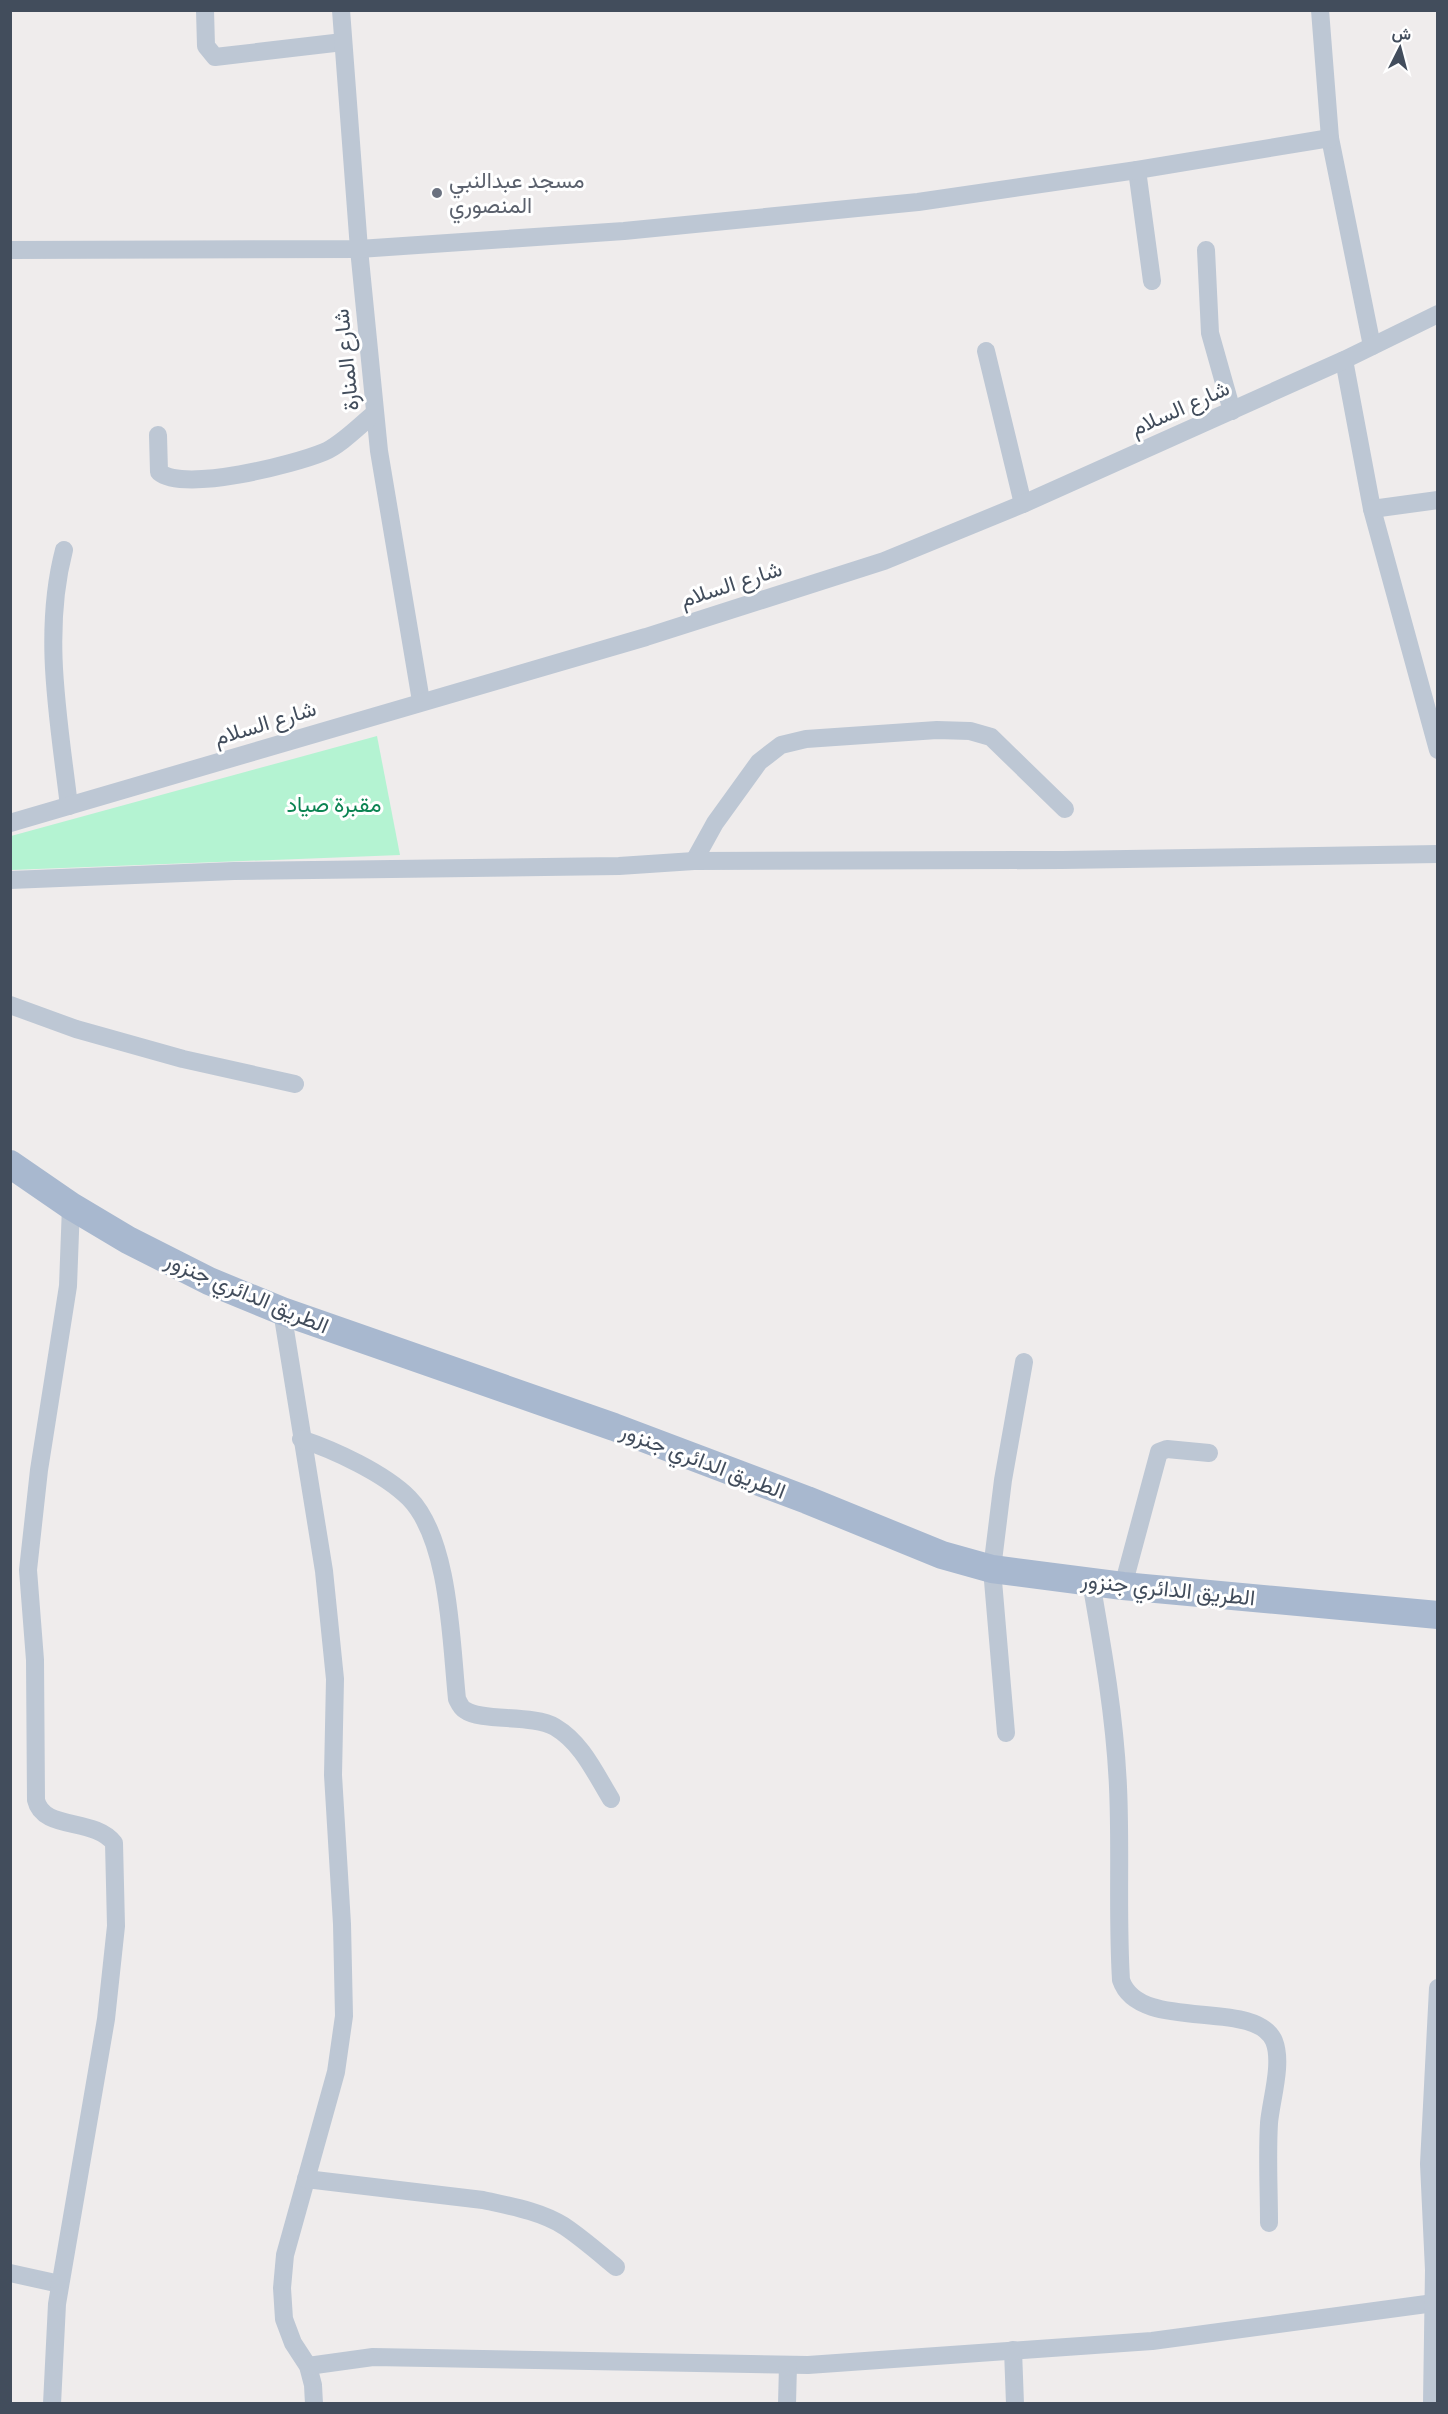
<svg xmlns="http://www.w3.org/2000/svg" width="1448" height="2414" font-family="Signika,Vazirmatn,sans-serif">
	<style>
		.green { fill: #b4f3d2 }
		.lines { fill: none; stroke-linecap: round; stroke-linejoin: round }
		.minor { stroke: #bdc7d4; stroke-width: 18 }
		.primary { stroke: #a8b8cf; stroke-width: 28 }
		.worship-dot { fill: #6b7280; stroke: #fff; stroke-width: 2 }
		.labels { text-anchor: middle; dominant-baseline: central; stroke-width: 6; stroke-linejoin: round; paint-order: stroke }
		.worship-label { font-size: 22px; fill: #5b616d; stroke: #fff; text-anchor: start }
		.street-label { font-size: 22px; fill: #424d5c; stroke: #fff }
		.park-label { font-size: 22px; fill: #0c8453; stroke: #fff }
	</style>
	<rect width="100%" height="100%" fill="#efecec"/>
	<polygon class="green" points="377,736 400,855 11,870 11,836"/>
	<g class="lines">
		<g class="minor">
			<polyline points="205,10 206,46 215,57 343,42"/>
			<polyline points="341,10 359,249 379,451 421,701"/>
			<polyline points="1320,10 1330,138 1372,346"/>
			<polyline points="1137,170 1152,281"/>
			<polyline points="10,250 359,249 624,231 918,202 1137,170 1330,138"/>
			<polyline points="1206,250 1210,333 1232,411"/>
			<polyline points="986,351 1023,504"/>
			<polyline points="1344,360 1372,509 1438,750"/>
			<path d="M158,435L159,472C184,493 295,464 324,452C341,445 361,424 375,413"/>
			<polyline points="1372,509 1438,500"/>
			<path d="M64,550C42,634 59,721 69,806"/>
			<polyline points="10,823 646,637 884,561 1023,504 1344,360 1438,314"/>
			<polyline points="694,861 715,823 759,762 781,745 806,739 937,730 970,731 991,737 1065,809"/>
			<polyline points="10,880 234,871 619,866 694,861 1062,860 1438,854"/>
			<polyline points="10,1005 76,1029 183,1059 295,1084"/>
			<polyline points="282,1311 324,1571 335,1679 333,1775 342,1924 344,2016 336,2072 285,2255 282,2288 284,2319 293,2343 308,2366 313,2385 314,2404"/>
			<path d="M301,1439C334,1450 384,1473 409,1498C450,1540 451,1643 457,1699C459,1703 461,1708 465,1710C481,1722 533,1714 555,1727C582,1743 595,1773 611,1799"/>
			<path d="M1091,1582C1103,1650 1115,1718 1118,1787C1121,1851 1117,1915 1121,1980C1139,2034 1255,1997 1274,2041C1283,2063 1271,2100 1269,2123C1267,2156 1269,2190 1269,2223"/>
			<polyline points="1123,1586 1159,1452 1167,1449 1209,1453"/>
			<polyline points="1006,1733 992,1569 1003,1480 1024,1362"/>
			<path d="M306,2179L483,2200C510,2206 540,2211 564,2226C582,2238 599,2253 616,2267"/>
			<polyline points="10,2273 60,2284"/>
			<polyline points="1013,2350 1015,2404"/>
			<polyline points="308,2366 373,2357 808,2365 1152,2341 1434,2303"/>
			<path d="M52,2404L57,2304L106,2019L116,1926L114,1843C94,1817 43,1831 36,1800L35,1660L28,1570L39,1470L68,1286L71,1206"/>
			<polyline points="787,2404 788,2365"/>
			<polyline points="1432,2404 1434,2270 1429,2164 1438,1988"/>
		</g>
		<polyline class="primary" points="10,1164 71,1206 128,1240 209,1281 282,1311 614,1427 807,1500 942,1555 992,1569 1123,1586 1438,1615"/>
	</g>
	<circle class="worship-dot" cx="437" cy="193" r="6"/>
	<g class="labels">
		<g class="worship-label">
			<text x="449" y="180">مسجد عبدالنبي<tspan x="449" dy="25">المنصوري</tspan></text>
		</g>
		<g class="street-label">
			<text transform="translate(346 360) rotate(-96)">شارع المنارة</text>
			<text transform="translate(1180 408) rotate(-24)">شارع السلام</text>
			<text transform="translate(731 584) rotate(-18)">شارع السلام</text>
			<text transform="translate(265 723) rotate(-17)">شارع السلام</text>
			<text transform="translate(247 1293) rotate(23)">الطريق الدائري جنزور</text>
			<text transform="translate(703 1461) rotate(21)">الطريق الدائري جنزور</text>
			<text transform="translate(1168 1589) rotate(6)">الطريق الدائري جنزور</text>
		</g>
		<g class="park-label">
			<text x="334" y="804">مقبرة صياد</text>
		</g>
	</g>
	<rect width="1448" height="2414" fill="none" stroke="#424d5c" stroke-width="24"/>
	<g transform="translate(1400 48) rotate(6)" stroke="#ffffff" stroke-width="4.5" paint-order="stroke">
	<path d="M0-4.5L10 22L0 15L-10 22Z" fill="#424d5c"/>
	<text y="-9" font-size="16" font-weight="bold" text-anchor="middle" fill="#424d5c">ش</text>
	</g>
</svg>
